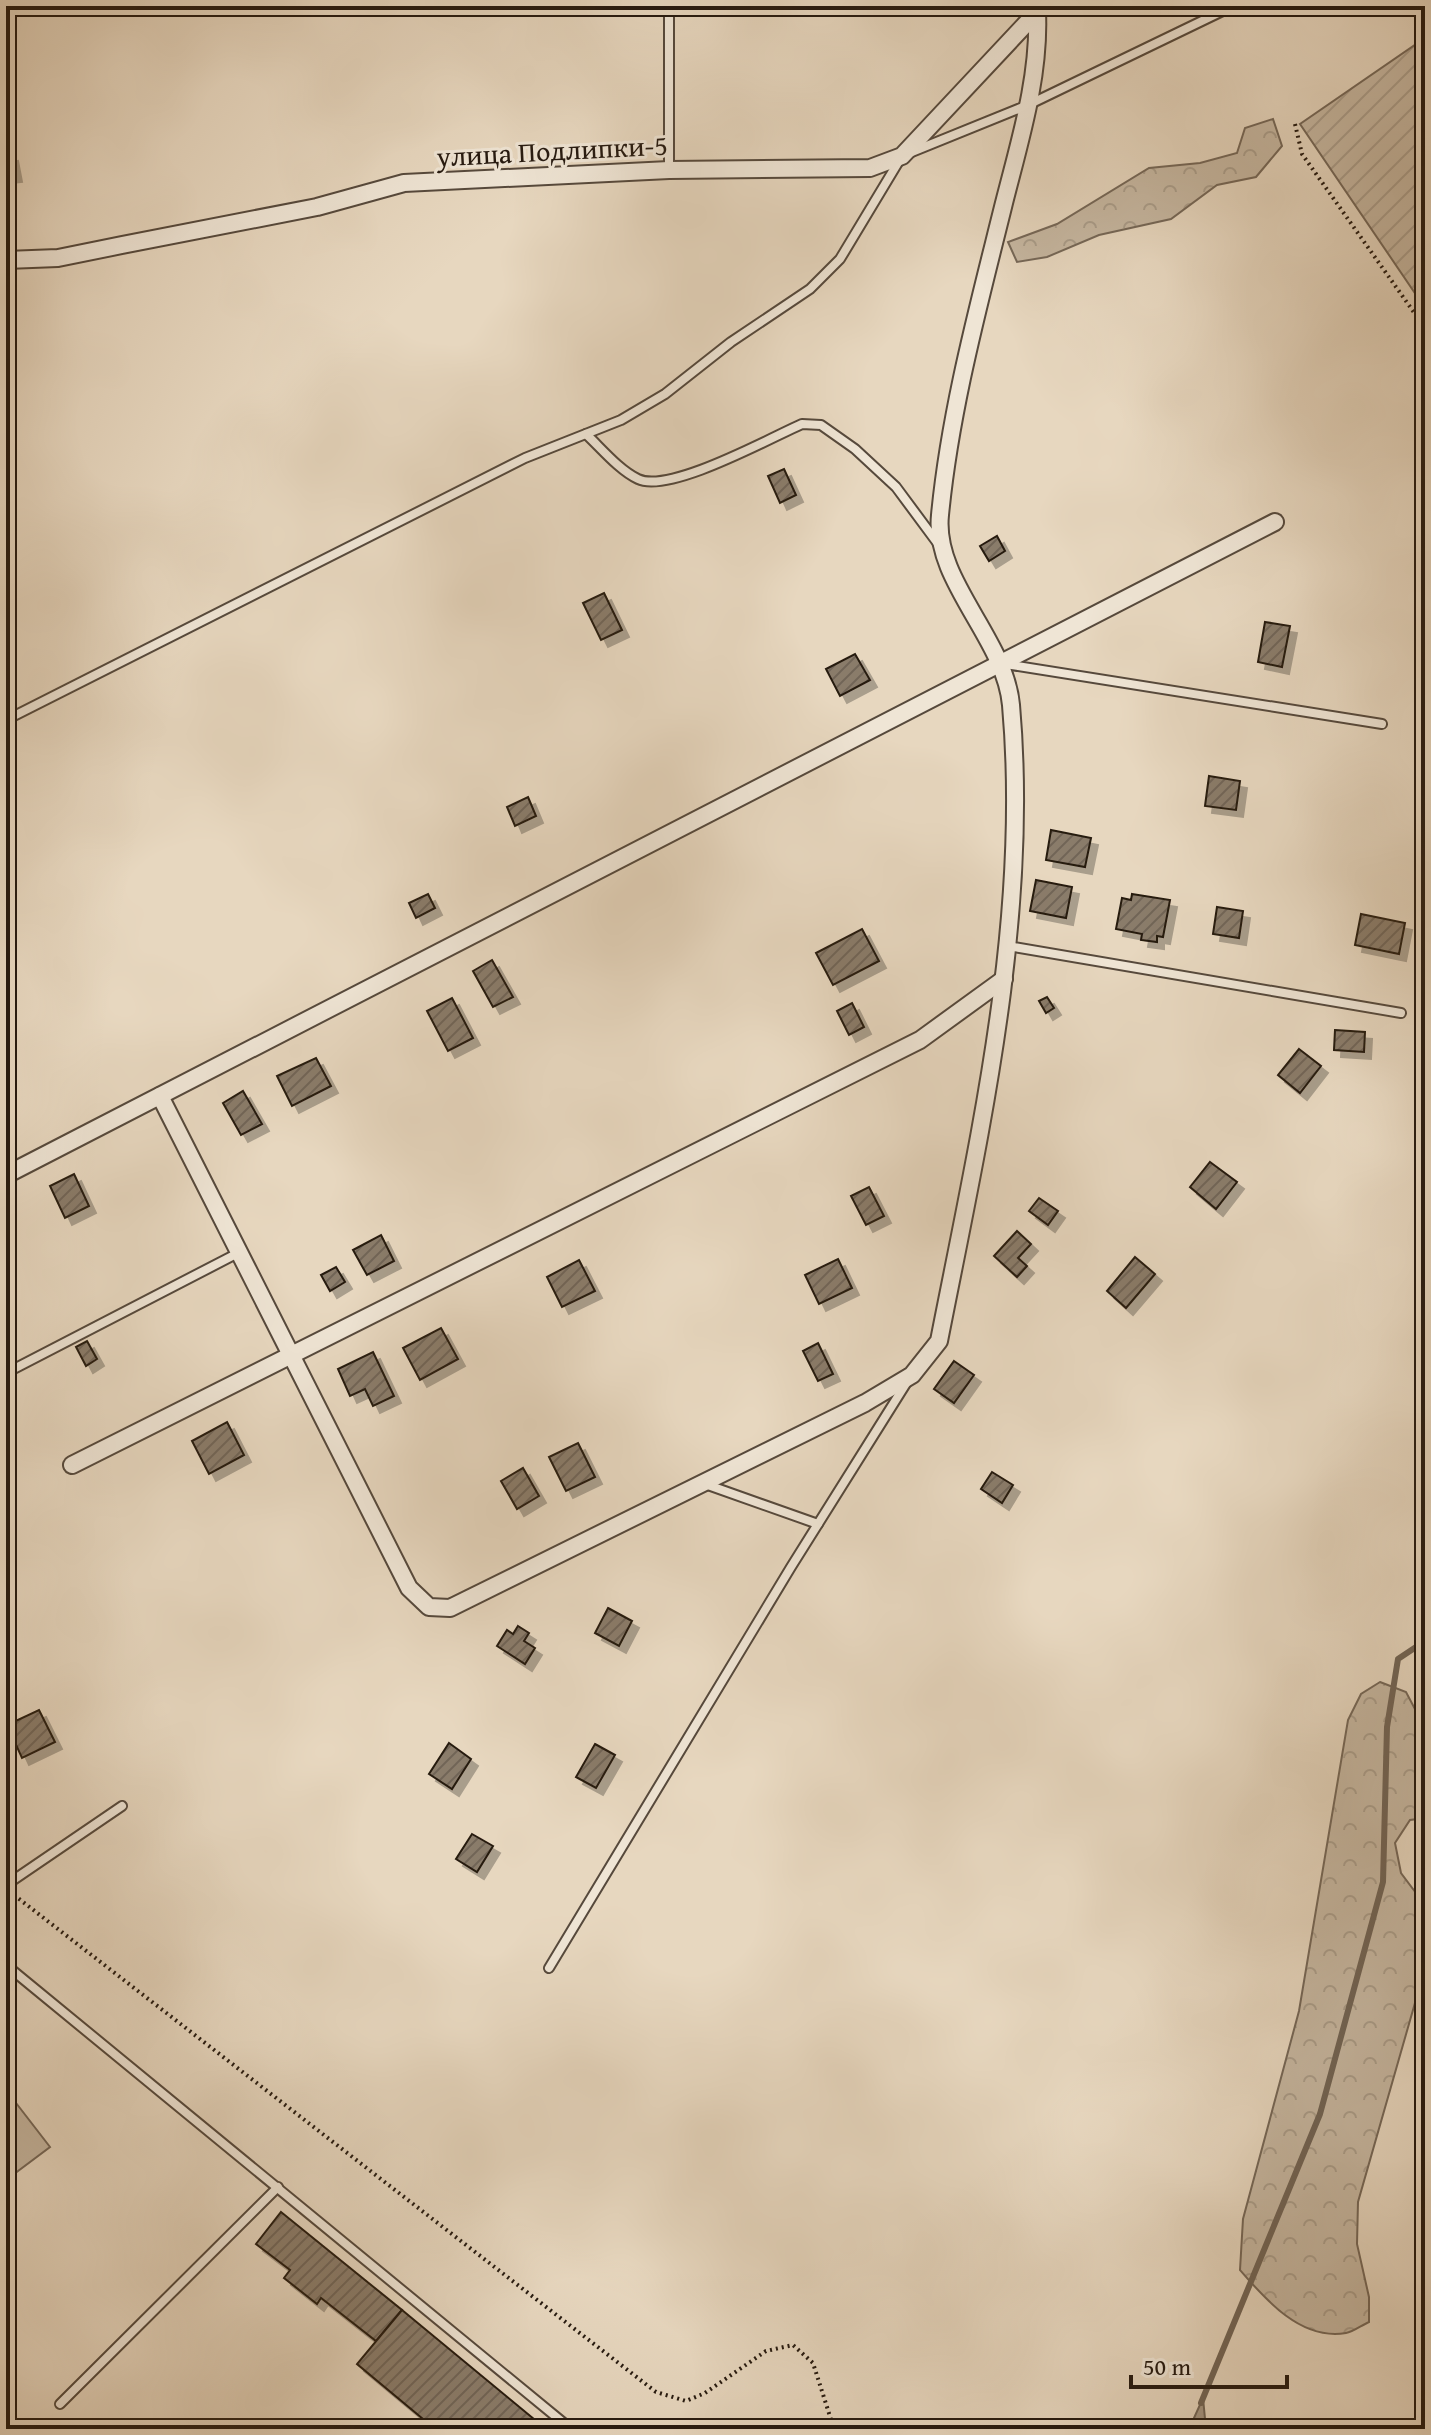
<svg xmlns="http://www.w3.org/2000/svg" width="1431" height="2435" font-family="'Gentium Book Plus',serif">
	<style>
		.forest { fill: url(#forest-crowns); stroke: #766858; stroke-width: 2 }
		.garden { fill: url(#garden-furrows); stroke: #766858; stroke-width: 2 }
		.pitch { fill: #c6b7a1; stroke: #766858; stroke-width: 2 }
		.water { fill: #a59784; stroke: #726556; stroke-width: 2 }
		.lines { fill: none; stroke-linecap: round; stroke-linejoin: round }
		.stream { stroke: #726556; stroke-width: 6 }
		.building { fill: url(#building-hatch); stroke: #261a10; stroke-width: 2; filter: url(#shadow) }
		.service-casing { stroke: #56493c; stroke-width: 12 }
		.minor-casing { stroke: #56493c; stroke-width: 20 }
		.path { stroke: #261a10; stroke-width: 4; stroke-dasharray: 2 4; stroke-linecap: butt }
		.service { stroke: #efe5d5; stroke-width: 8 }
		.minor { stroke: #efe5d5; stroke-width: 16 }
		.labels { text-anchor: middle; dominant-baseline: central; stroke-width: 6; stroke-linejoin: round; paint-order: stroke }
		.street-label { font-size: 28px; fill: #261a10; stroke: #efe5d5 }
	</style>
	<defs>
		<pattern id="forest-crowns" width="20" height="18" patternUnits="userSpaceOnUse" patternTransform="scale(2)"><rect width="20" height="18" fill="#c6b7a1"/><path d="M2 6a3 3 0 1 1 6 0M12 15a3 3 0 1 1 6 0" fill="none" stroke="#aa9d8a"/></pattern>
		<pattern id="garden-furrows" width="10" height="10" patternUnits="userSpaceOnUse" patternTransform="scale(2)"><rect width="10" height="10" fill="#c6b7a1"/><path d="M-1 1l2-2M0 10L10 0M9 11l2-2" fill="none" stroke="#aa9d8a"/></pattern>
		<pattern id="building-hatch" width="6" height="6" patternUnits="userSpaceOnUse" patternTransform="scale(2)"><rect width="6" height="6" fill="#8a7c6b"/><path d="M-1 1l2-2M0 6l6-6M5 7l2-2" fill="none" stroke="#716557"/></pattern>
		<filter id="shadow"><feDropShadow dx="7" dy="7" stdDeviation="0" flood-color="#0004"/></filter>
	</defs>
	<rect width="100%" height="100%" fill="#e7d7bf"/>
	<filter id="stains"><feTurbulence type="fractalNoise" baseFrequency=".0025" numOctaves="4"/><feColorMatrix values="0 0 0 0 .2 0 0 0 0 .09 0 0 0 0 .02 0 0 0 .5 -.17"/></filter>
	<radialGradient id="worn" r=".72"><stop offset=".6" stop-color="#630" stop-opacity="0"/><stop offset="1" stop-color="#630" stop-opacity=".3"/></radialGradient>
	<g class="forest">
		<polygon points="1273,119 1282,146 1256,177 1217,185 1171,219 1099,235 1047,257 1017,262 1008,242 1057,224 1149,168 1200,163 1237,153 1245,128"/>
		<path d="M1380,1682L1406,1692L1425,1728V1818L1410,1820L1395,1843L1401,1873L1425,1905V1968L1358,2202L1357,2244L1369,2297V2322C1362,2325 1353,2332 1346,2333C1301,2341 1265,2299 1240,2270L1243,2219L1299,2011L1348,1720L1361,1694Z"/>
	</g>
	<polygon class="garden" points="1425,38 1425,308 1300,124"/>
	<polygon class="pitch" points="6,2090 50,2147 6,2180"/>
	<polygon class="water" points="1203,2398 1206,2429 1189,2429"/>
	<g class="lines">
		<polyline class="stream" points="1201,2403 1320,2114 1383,1882 1387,1727 1398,1659 1425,1641"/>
	</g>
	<g class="building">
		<polygon points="11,154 15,175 6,176 6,155"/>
		<polygon points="784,469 796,495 780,503 768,476"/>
		<polygon points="997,536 1005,551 989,561 980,546"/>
		<polygon points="604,593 622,630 601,640 583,603"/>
		<polygon points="1265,622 1290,626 1282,667 1258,662"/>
		<polygon points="855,654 870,680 840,696 826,669"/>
		<polygon points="1209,776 1240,781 1236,810 1205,806"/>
		<polygon points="528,797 536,816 515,826 507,807"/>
		<polygon points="1051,830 1091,838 1085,867 1046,860"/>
		<polygon points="1036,880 1072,887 1066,918 1030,911"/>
		<polygon points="428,894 435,908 416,918 409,903"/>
		<polygon points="1132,894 1170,900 1163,937 1157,936 1157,942 1141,940 1142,934 1116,929 1122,898 1131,900"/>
		<polygon points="1217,907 1243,911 1239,938 1213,934"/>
		<polygon points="1361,914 1405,923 1399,954 1355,945"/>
		<polygon points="862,929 879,961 833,985 816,953"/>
		<polygon points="492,960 513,997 493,1007 473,971"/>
		<polygon points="1047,997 1054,1008 1046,1013 1039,1001"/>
		<polygon points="452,998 473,1038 448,1051 427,1011"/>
		<polygon points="852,1003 864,1027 849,1035 837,1011"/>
		<polygon points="1335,1030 1365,1032 1364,1052 1334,1050"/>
		<polygon points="1299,1049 1321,1066 1300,1093 1278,1075"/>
		<polygon points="316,1058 331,1086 292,1106 277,1076"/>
		<polygon points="243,1091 262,1124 241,1135 223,1103"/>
		<polygon points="1210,1162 1237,1182 1216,1209 1190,1187"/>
		<polygon points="74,1174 89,1206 65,1218 50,1186"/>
		<polygon points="869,1187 884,1216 866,1225 851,1196"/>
		<polygon points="1039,1198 1058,1211 1048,1225 1029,1211"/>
		<polygon points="1017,1231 1031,1244 1018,1258 1027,1266 1017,1277 994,1256"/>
		<polygon points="381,1235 394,1261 367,1275 353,1250"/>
		<polygon points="1135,1257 1155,1274 1126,1308 1107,1291"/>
		<polygon points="838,1259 852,1288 819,1304 805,1275"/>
		<polygon points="579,1260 595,1291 562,1307 547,1277"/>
		<polygon points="336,1267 345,1282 330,1291 321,1275"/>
		<polygon points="441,1328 458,1359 420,1380 403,1348"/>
		<polygon points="87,1341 97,1359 86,1366 76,1347"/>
		<polygon points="818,1343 833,1374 818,1381 803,1351"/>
		<polygon points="373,1352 394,1396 373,1406 365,1389 350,1396 338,1369"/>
		<polygon points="954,1361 974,1375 954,1403 934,1389"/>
		<polygon points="227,1422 244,1455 209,1474 192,1441"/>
		<polygon points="578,1443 595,1477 566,1491 549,1457"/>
		<polygon points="523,1468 539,1496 517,1509 501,1481"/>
		<polygon points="992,1472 1013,1485 1002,1503 981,1489"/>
		<polygon points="608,1608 632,1621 619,1646 595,1633"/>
		<polygon points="518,1626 529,1633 524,1641 535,1648 525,1664 497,1646 507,1630 513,1634"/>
		<polygon points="39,1710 55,1742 22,1758 7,1725"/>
		<polygon points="449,1743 471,1759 452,1789 429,1774"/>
		<polygon points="595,1744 615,1755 596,1788 576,1777"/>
		<polygon points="472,1834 493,1846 477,1872 456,1859"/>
		<polygon points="281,2212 402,2310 376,2341 321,2298 317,2304 284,2278 290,2270 256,2244"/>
		<polygon points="402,2310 546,2429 435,2429 357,2364"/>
	</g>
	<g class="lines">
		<g class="service-casing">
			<g id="service">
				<polyline points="669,170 669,6"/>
				<path d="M586,434C601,448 619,470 638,479C669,494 770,438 802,424L821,425L855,449L896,487L939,545"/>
				<polyline points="1005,664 1382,724"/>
				<polyline points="6,720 525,458 621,420 665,394 731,342 810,289 840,259 902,156 1028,105 1233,6"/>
				<polyline points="1008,946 1401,1013"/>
				<polyline points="6,1373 240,1252"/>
				<polyline points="705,1484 818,1524"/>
				<polyline points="6,1885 122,1806"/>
				<polyline points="6,1965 571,2429"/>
				<polyline points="549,1968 791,1567 907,1382"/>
				<polyline points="60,2404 278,2187"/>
			</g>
		</g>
		<g class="minor-casing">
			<g id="minor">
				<polyline points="6,260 58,258 122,245 317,207 404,183 669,170 870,168 902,156 1037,12 1037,8"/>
				<path d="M160,1096L409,1588L429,1607L450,1608L865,1403L912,1375L939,1341C980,1132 1030,919 1011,705C1005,638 933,581 940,515C950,411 978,308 1003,207C1019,143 1040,78 1037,12"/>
				<polyline points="6,1175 1275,522"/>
				<polyline points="72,1465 920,1040 1004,979"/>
			</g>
		</g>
		<g class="path">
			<polyline points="1295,124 1302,154 1425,328"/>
			<polyline points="14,1895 656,2392 686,2401 705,2393 766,2351 793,2345 813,2363 834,2429"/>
		</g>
		<use href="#service" class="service"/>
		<use href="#minor" class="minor"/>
	</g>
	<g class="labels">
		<g class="street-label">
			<text transform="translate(552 150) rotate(-3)">улица Подлипки-5</text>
		</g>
	</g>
	<rect width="1431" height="2435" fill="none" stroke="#e7d7bf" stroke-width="32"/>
	<rect x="8" y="8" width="1415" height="2419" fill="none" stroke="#261a10" stroke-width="4"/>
	<rect x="16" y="16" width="1399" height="2403" fill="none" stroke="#261a10" stroke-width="2"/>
	<path d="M1131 2375v12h156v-12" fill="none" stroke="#261a10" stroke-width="4"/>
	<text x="1143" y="2375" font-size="24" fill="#261a10" stroke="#efe5d5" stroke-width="6" paint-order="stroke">50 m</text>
	<rect width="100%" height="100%" filter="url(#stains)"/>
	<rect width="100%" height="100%" fill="url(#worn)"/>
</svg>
